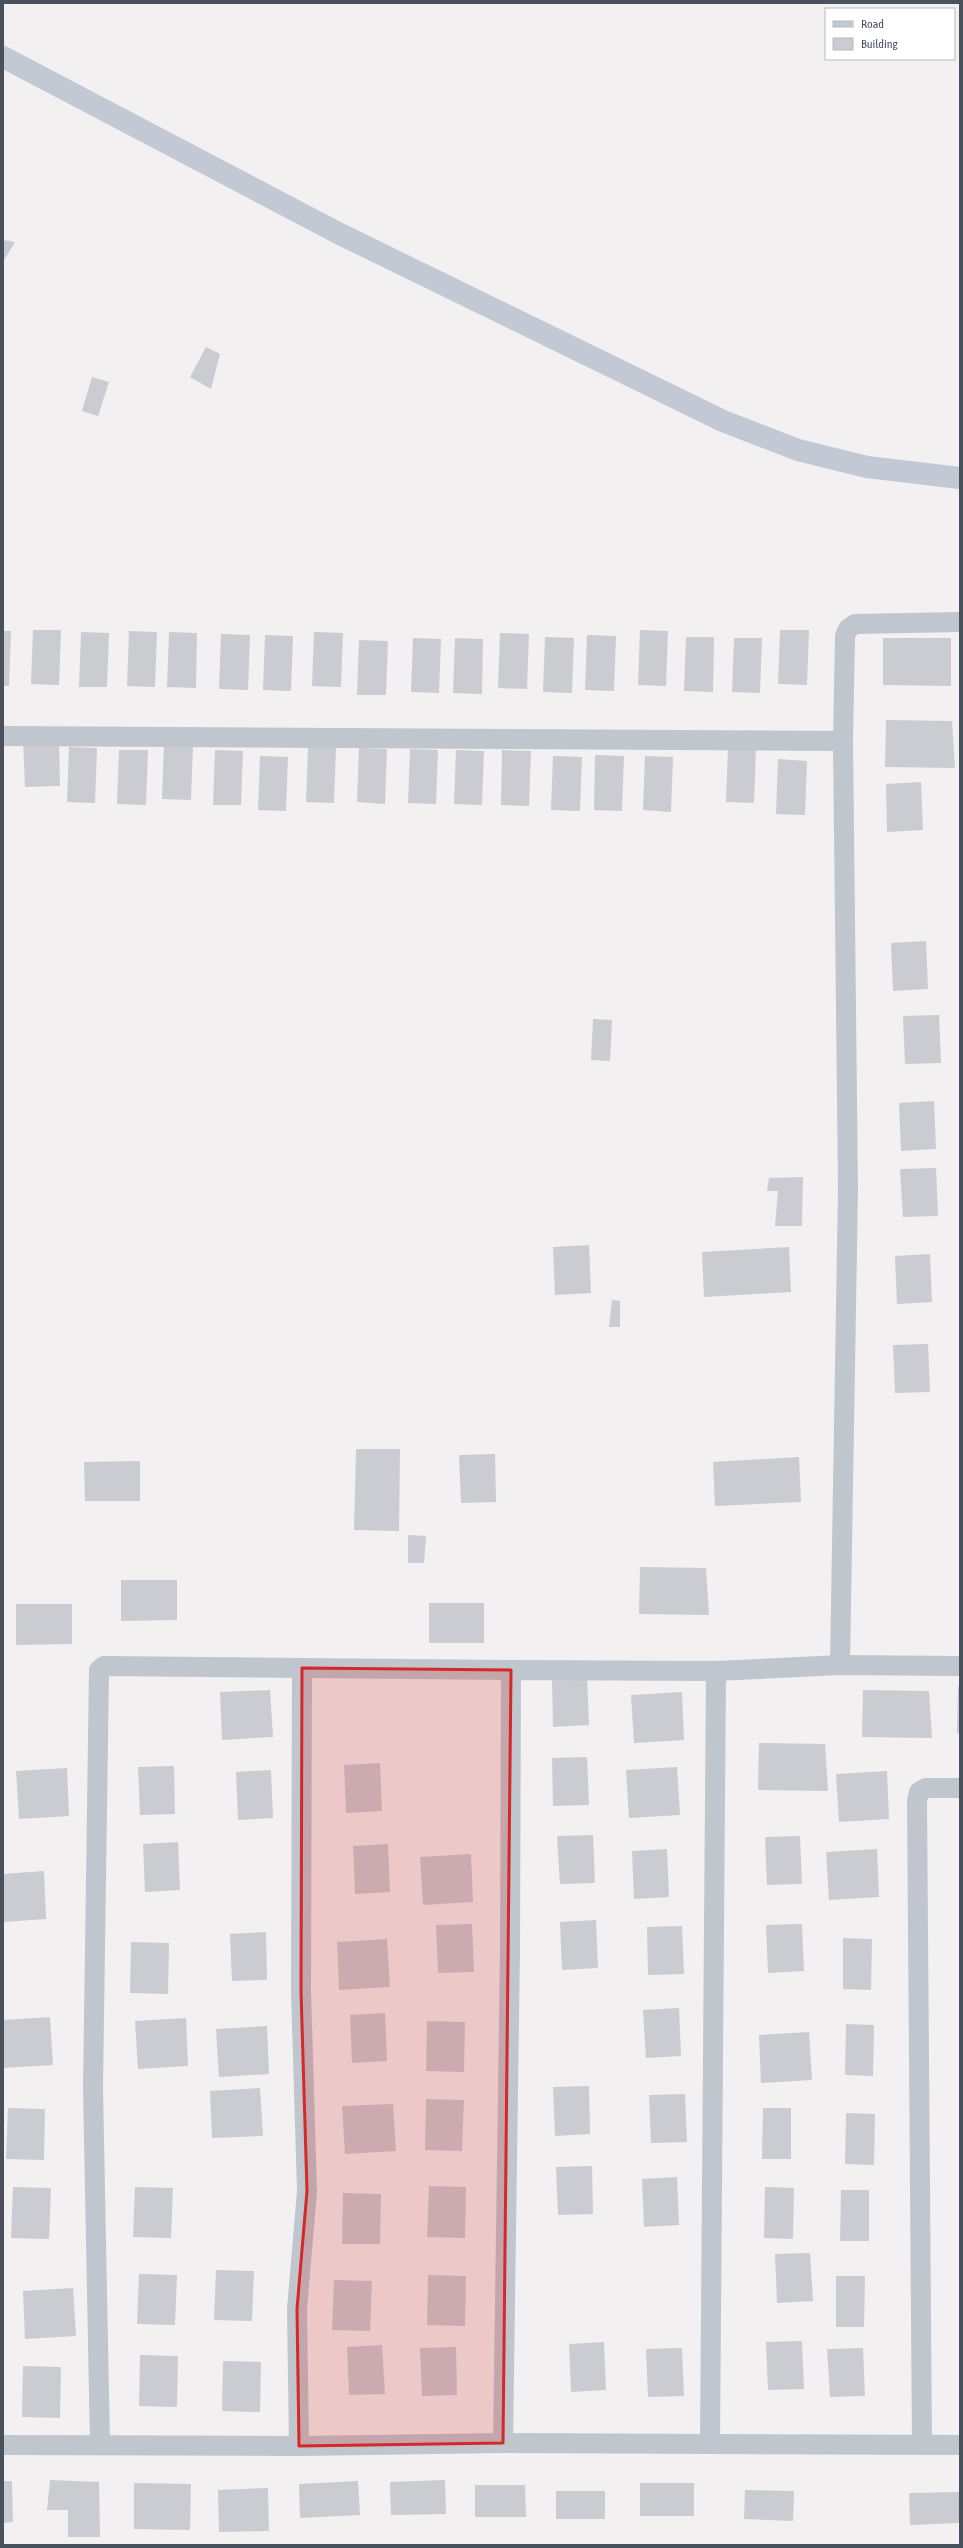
<svg xmlns="http://www.w3.org/2000/svg" width="963" height="2548" font-family="'Asap Condensed',sans-serif">
	<style>
		.building { fill: #caccd2 }
		.lines { fill: none; stroke-linecap: round; stroke-linejoin: round }
		.street { stroke: #bfc6ce; stroke-width: 20 }
		.secondary { stroke: #c2c9d5; stroke-width: 22 }
		.marked { fill: #d62828; fill-opacity: 0.2; stroke: #d62828; stroke-width: 3; stroke-linejoin: round }
	</style>
	<rect width="100%" height="100%" fill="#f2f0f0"/>
	<g class="building">
		<polygon points="3,240 15,242 3,262"/>
		<polygon points="206,347 220,354 211,389 190,377"/>
		<polygon points="92,377 109,382 98,416 82,411"/>
		<polygon points="33,630 61,630 59,685 31,684"/>
		<polygon points="640,630 668,631 666,686 638,685"/>
		<polygon points="780,630 809,630 807,685 778,684"/>
		<polygon points="3,631 11,631 9,686 3,686"/>
		<polygon points="129,631 157,632 155,687 127,686"/>
		<polygon points="81,632 109,633 107,687 79,687"/>
		<polygon points="169,632 197,633 196,688 167,687"/>
		<polygon points="314,632 343,633 341,687 312,686"/>
		<polygon points="500,633 529,634 527,689 498,688"/>
		<polygon points="221,634 250,635 248,690 219,689"/>
		<polygon points="265,635 293,636 291,691 263,690"/>
		<polygon points="587,635 616,636 614,691 585,690"/>
		<polygon points="545,637 574,638 572,693 543,692"/>
		<polygon points="686,637 714,637 713,692 684,691"/>
		<polygon points="413,638 441,639 439,693 411,692"/>
		<polygon points="455,638 483,639 482,694 453,693"/>
		<polygon points="734,638 762,638 760,693 732,692"/>
		<polygon points="883,638 951,638 951,686 883,685"/>
		<polygon points="359,640 388,641 386,695 357,695"/>
		<polygon points="886,720 952,721 955,768 885,767"/>
		<polygon points="59,738 60,786 25,787 23,739"/>
		<polygon points="164,744 193,746 191,800 162,799"/>
		<polygon points="69,747 97,748 95,803 67,802"/>
		<polygon points="308,747 336,748 334,803 306,802"/>
		<polygon points="728,747 756,748 754,803 726,802"/>
		<polygon points="359,748 387,749 385,804 357,802"/>
		<polygon points="410,749 438,750 436,804 408,803"/>
		<polygon points="119,750 148,750 146,805 117,804"/>
		<polygon points="215,750 243,751 241,805 213,805"/>
		<polygon points="456,750 484,751 482,805 454,804"/>
		<polygon points="502,750 531,751 529,806 501,805"/>
		<polygon points="595,755 624,756 622,811 594,810"/>
		<polygon points="260,756 288,757 286,811 258,810"/>
		<polygon points="553,756 582,757 580,811 551,810"/>
		<polygon points="645,756 673,757 671,812 643,810"/>
		<polygon points="778,759 807,761 805,815 776,814"/>
		<polygon points="921,782 923,830 887,832 886,784"/>
		<polygon points="926,941 928,989 893,991 891,943"/>
		<polygon points="939,1015 941,1063 905,1064 903,1016"/>
		<polygon points="593,1019 612,1020 610,1061 591,1060"/>
		<polygon points="934,1101 936,1149 901,1151 899,1103"/>
		<polygon points="936,1168 938,1216 903,1217 900,1169"/>
		<polygon points="803,1177 802,1226 775,1226 778,1191 767,1191 769,1178"/>
		<polygon points="589,1245 591,1293 555,1295 553,1247"/>
		<polygon points="789,1247 791,1292 704,1297 702,1252"/>
		<polygon points="930,1254 932,1302 897,1304 895,1256"/>
		<polygon points="612,1300 620,1301 620,1327 609,1327"/>
		<polygon points="928,1344 930,1392 895,1393 893,1345"/>
		<polygon points="356,1449 400,1449 399,1531 354,1530"/>
		<polygon points="495,1454 496,1502 461,1503 459,1455"/>
		<polygon points="799,1457 801,1502 715,1506 713,1462"/>
		<polygon points="140,1461 140,1501 85,1501 84,1462"/>
		<polygon points="408,1535 426,1536 424,1563 408,1563"/>
		<polygon points="640,1567 706,1568 709,1615 639,1614"/>
		<polygon points="121,1580 177,1580 177,1620 121,1621"/>
		<rect x="429" y="1603" width="55" height="40"/>
		<polygon points="16,1604 72,1604 72,1644 16,1645"/>
		<polygon points="587,1677 589,1725 553,1727 552,1679"/>
		<polygon points="958,1686 960,1686 960,1733 957,1733"/>
		<polygon points="270,1690 273,1737 222,1740 220,1692"/>
		<polygon points="863,1690 929,1691 932,1738 862,1737"/>
		<polygon points="682,1692 684,1740 634,1743 631,1695"/>
		<polygon points="759,1743 825,1744 828,1791 758,1790"/>
		<polygon points="587,1757 589,1805 553,1806 552,1758"/>
		<polygon points="380,1763 382,1811 346,1813 344,1765"/>
		<polygon points="174,1766 175,1814 140,1815 138,1767"/>
		<polygon points="677,1767 680,1815 629,1818 626,1770"/>
		<polygon points="67,1768 69,1816 19,1819 16,1771"/>
		<polygon points="271,1770 273,1818 238,1820 236,1772"/>
		<polygon points="887,1771 889,1819 839,1822 836,1774"/>
		<polygon points="593,1835 595,1883 560,1884 557,1836"/>
		<polygon points="800,1836 802,1884 767,1885 765,1837"/>
		<polygon points="178,1842 180,1890 145,1892 143,1844"/>
		<polygon points="388,1844 390,1892 355,1894 353,1846"/>
		<polygon points="667,1849 669,1897 634,1899 632,1851"/>
		<polygon points="877,1849 879,1897 829,1900 826,1852"/>
		<polygon points="471,1854 473,1902 423,1905 420,1857"/>
		<polygon points="44,1871 46,1919 3,1922 3,1874"/>
		<polygon points="596,1920 598,1968 562,1970 560,1922"/>
		<polygon points="472,1924 474,1972 438,1973 436,1925"/>
		<polygon points="802,1924 804,1971 768,1973 766,1925"/>
		<polygon points="682,1926 684,1974 648,1975 647,1927"/>
		<polygon points="266,1932 267,1980 232,1981 230,1934"/>
		<polygon points="843,1938 872,1939 871,1990 843,1989"/>
		<polygon points="387,1939 390,1987 339,1990 337,1942"/>
		<polygon points="131,1942 169,1943 168,1994 130,1993"/>
		<polygon points="679,2008 681,2056 646,2058 643,2010"/>
		<polygon points="385,2013 387,2061 352,2063 350,2015"/>
		<polygon points="50,2017 53,2065 3,2068 3,2020"/>
		<polygon points="186,2018 188,2066 138,2069 135,2021"/>
		<polygon points="427,2021 465,2022 464,2072 426,2071"/>
		<polygon points="846,2024 874,2025 873,2076 845,2075"/>
		<polygon points="267,2026 269,2074 219,2077 216,2029"/>
		<polygon points="809,2032 812,2080 761,2083 759,2035"/>
		<polygon points="589,2086 590,2134 555,2136 553,2087"/>
		<polygon points="260,2088 263,2136 212,2138 210,2091"/>
		<polygon points="685,2094 687,2142 651,2143 649,2095"/>
		<polygon points="426,2099 464,2100 462,2151 425,2150"/>
		<polygon points="393,2104 396,2151 345,2154 342,2106"/>
		<polygon points="8,2108 45,2109 44,2160 6,2159"/>
		<polygon points="763,2108 791,2108 791,2159 762,2159"/>
		<polygon points="846,2113 875,2114 874,2165 845,2164"/>
		<polygon points="592,2166 593,2214 558,2215 556,2167"/>
		<polygon points="677,2177 679,2225 644,2227 642,2179"/>
		<polygon points="429,2186 466,2187 465,2238 427,2237"/>
		<polygon points="13,2187 51,2188 49,2239 11,2238"/>
		<polygon points="135,2187 173,2188 171,2238 133,2237"/>
		<polygon points="765,2187 794,2188 793,2239 764,2238"/>
		<polygon points="841,2190 869,2190 869,2241 840,2241"/>
		<polygon points="343,2193 381,2194 380,2244 342,2244"/>
		<polygon points="810,2253 813,2301 777,2303 775,2254"/>
		<polygon points="216,2270 254,2271 252,2321 214,2320"/>
		<polygon points="139,2274 177,2275 175,2325 137,2324"/>
		<polygon points="428,2275 466,2276 465,2326 427,2325"/>
		<polygon points="836,2276 865,2276 864,2327 836,2327"/>
		<polygon points="334,2280 372,2281 370,2331 332,2330"/>
		<polygon points="73,2288 76,2336 25,2339 23,2291"/>
		<polygon points="802,2341 804,2389 768,2390 766,2342"/>
		<polygon points="604,2342 606,2390 571,2392 569,2344"/>
		<polygon points="382,2345 385,2394 349,2395 347,2347"/>
		<polygon points="456,2347 457,2395 422,2396 420,2348"/>
		<polygon points="682,2348 684,2396 648,2397 646,2349"/>
		<polygon points="863,2348 865,2396 830,2397 827,2349"/>
		<polygon points="140,2355 178,2356 177,2407 139,2406"/>
		<polygon points="223,2361 261,2362 260,2412 222,2411"/>
		<polygon points="23,2366 61,2367 60,2418 22,2417"/>
		<polygon points="50,2480 99,2482 100,2537 68,2537 68,2510 47,2510"/>
		<polygon points="445,2480 446,2514 391,2515 390,2482"/>
		<polygon points="3,2481 12,2481 13,2522 3,2523"/>
		<polygon points="358,2481 360,2515 300,2518 299,2484"/>
		<polygon points="134,2483 191,2484 190,2530 134,2529"/>
		<rect x="640" y="2483" width="54" height="33"/>
		<polygon points="475,2485 525,2485 526,2517 475,2517"/>
		<polygon points="268,2488 269,2531 219,2532 218,2490"/>
		<polygon points="745,2490 794,2491 793,2521 744,2519"/>
		<rect x="556" y="2491" width="49" height="28"/>
		<polygon points="960,2492 960,2523 910,2525 909,2493"/>
	</g>
	<g class="lines">
		<g class="street">
			<polyline points="3,736 843,741"/>
			<polyline points="840,1665 848,1189 843,741 845,636 848,629 855,624 960,622"/>
			<polyline points="503,2443 510,1950 511,1670 716,1671 840,1665 960,1666"/>
			<polyline points="710,2443 716,1671"/>
			<polyline points="3,2445 299,2446 503,2443 960,2445"/>
			<polyline points="100,2445 93,2088 99,1670 104,1666 511,1670"/>
			<polyline points="922,2445 917,1801 919,1792 926,1788 960,1788"/>
			<polyline points="299,2446 297,2309 307,2191 301,1991 302,1668"/>
		</g>
		<polyline class="secondary" points="3,57 340,234 723,421 798,450 867,467 960,478"/>
	</g>
	<path class="marked" d="M302,1668L511,1670L503,2443L299,2446L297,2309L307,2191L301,1991Z"/>
	<rect width="963" height="2548" fill="none" stroke="#49515c" stroke-width="8"/>
	<rect x="825" y="8" width="130" height="52" fill="#ffffff" stroke="#b6b9be"/>
	<rect x="833" y="21" width="20" height="6" fill="#c2c9d5" stroke="#b6b9be"/>
	<text x="861" y="28" font-size="12" fill="#49515c">Road</text>
	<rect x="833" y="38" width="20" height="12" fill="#caccd2" stroke="#b6b9be"/>
	<text x="861" y="48" font-size="12" fill="#49515c">Building</text>
</svg>
